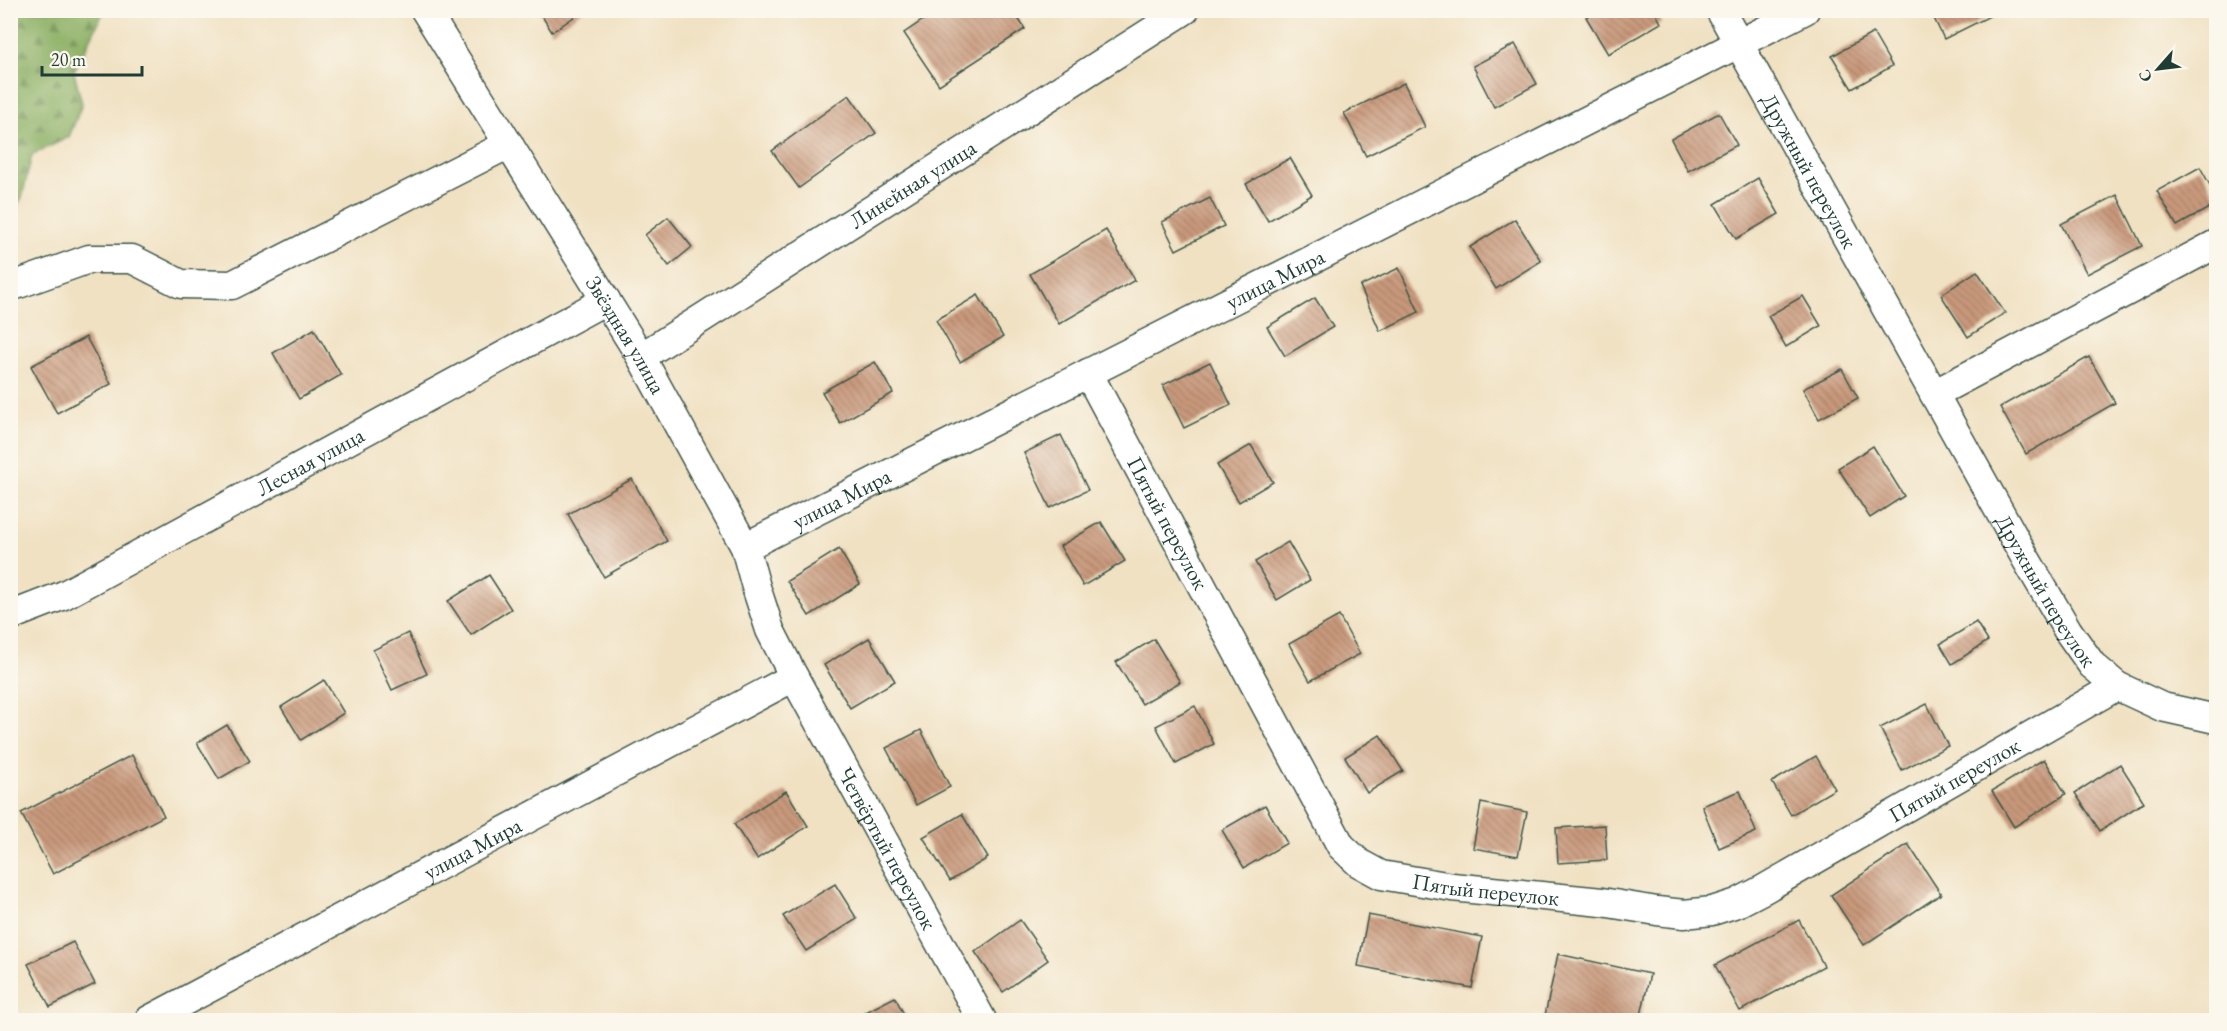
<svg xmlns="http://www.w3.org/2000/svg" width="2227" height="1031" font-family="'EB Garamond',serif">
	<style>
		.forest { fill: url(#forest-firs); stroke: #56764c; stroke-width: 1.5 }
		.building { fill: url(#building-back-hatch) }
		.lines { fill: none; stroke-linecap: round; stroke-linejoin: round }
		.minor-casing { stroke: #3e5649; stroke-width: 31 }
		.minor { stroke: #fff; stroke-width: 28 }
		.labels { text-anchor: middle; dominant-baseline: central; stroke-width: 5; stroke-linejoin: round; paint-order: stroke }
		.street-label { font-size: 22px; fill: #1f3d34; stroke: #fbf7ec }
	</style>
	<defs>
		<pattern id="forest-firs" width="22" height="20" patternUnits="userSpaceOnUse" patternTransform="scale(1.5)"><rect width="22" height="20" fill="#8cb065"/><path d="M5 1l3.5 6h-7zM16 11l3.5 6h-7z" fill="#729054"/></pattern>
		<pattern id="building-back-hatch" width="6" height="6" patternUnits="userSpaceOnUse" patternTransform="scale(1.5)"><rect width="6" height="6" fill="#c9997b"/><path d="M-1 5l2 2M0 0l6 6M5-1l2 2" fill="none" stroke="#a37e66"/></pattern>
	</defs>
	<rect width="100%" height="100%" fill="#fbf7ec"/>
	<filter id="ink" filterUnits="userSpaceOnUse"><feTurbulence type="fractalNoise" baseFrequency=".0167" numOctaves="2"/><feDisplacementMap in="SourceGraphic" scale="12" xChannelSelector="R" yChannelSelector="G"/><feConvolveMatrix kernelMatrix="1 2 1 2 8 2 1 2 1" color-interpolation-filters="sRGB"/></filter>
	<filter id="wash" filterUnits="userSpaceOnUse"><feTurbulence type="fractalNoise" baseFrequency=".008" numOctaves="4" result="noise"/><feDisplacementMap in="SourceGraphic" scale="24" xChannelSelector="R" yChannelSelector="G"/><feGaussianBlur stdDeviation="1.35" result="paint"/><feColorMatrix in="noise" values="0 0 0 0 0 0 0 0 0 0 0 0 0 0 0 0 0 1.4 0 .05"/><feComposite in="paint" operator="in"/></filter>
	<g filter="url(#wash)">
		<rect width="100%" height="100%" fill="#f0e1c2"/>
		<polygon class="forest" points="22,11 104,11 74,72 82,104 69,137 32,155 22,197 11,217 11,18"/>
		<g id="blocks">
			<g class="building">
				<polygon points="538,10 584,10 552,32"/>
				<polygon points="938,10 1013,10 1025,29 939,85 904,33"/>
				<polygon points="1597,10 1654,10 1661,23 1608,54 1586,17"/>
				<polygon points="1930,10 1990,10 1992,15 1944,39"/>
				<polygon points="1873,33 1892,66 1852,89 1832,56"/>
				<polygon points="1515,44 1537,84 1494,107 1473,66"/>
				<polygon points="1404,83 1425,127 1366,156 1344,113"/>
				<polygon points="849,95 876,133 799,188 772,151"/>
				<polygon points="1719,113 1737,145 1688,171 1671,139"/>
				<polygon points="1290,158 1312,195 1268,221 1246,184"/>
				<polygon points="2200,167 2216,196 2216,204 2177,226 2157,191"/>
				<polygon points="1758,178 1779,214 1736,239 1715,204"/>
				<polygon points="2117,195 2142,246 2087,274 2061,224"/>
				<polygon points="1210,198 1224,226 1176,250 1162,222"/>
				<polygon points="668,217 692,247 669,266 645,235"/>
				<polygon points="1515,219 1541,261 1496,289 1470,247"/>
				<polygon points="1106,230 1135,280 1059,324 1030,274"/>
				<polygon points="1399,268 1419,312 1380,331 1360,286"/>
				<polygon points="1977,271 2005,313 1968,337 1941,295"/>
				<polygon points="978,295 1003,337 960,362 936,320"/>
				<polygon points="1803,296 1821,326 1786,347 1768,316"/>
				<polygon points="1315,298 1333,327 1285,356 1267,327"/>
				<polygon points="314,329 341,375 299,399 273,353"/>
				<polygon points="86,337 111,384 57,413 31,366"/>
				<polygon points="2089,357 2115,403 2026,454 2000,407"/>
				<polygon points="875,362 893,393 840,423 822,392"/>
				<polygon points="1210,362 1231,405 1184,428 1163,385"/>
				<polygon points="1842,369 1858,398 1819,419 1803,389"/>
				<polygon points="1061,435 1088,490 1050,508 1024,453"/>
				<polygon points="1251,445 1273,482 1239,502 1217,465"/>
				<polygon points="1873,446 1904,496 1870,518 1838,468"/>
				<polygon points="632,479 667,541 604,577 568,514"/>
				<polygon points="1101,522 1125,561 1083,586 1060,546"/>
				<polygon points="1288,542 1310,580 1277,600 1255,562"/>
				<polygon points="839,549 860,584 809,616 787,581"/>
				<polygon points="489,575 511,609 471,635 448,601"/>
				<polygon points="1339,616 1360,654 1310,681 1289,644"/>
				<polygon points="1976,622 1988,641 1952,664 1940,644"/>
				<polygon points="408,633 427,674 392,690 373,650"/>
				<polygon points="869,638 895,681 850,708 824,665"/>
				<polygon points="1154,639 1180,682 1142,704 1116,662"/>
				<polygon points="324,680 344,713 301,740 281,707"/>
				<polygon points="1927,704 1948,746 1902,770 1880,728"/>
				<polygon points="1195,706 1214,744 1176,764 1156,726"/>
				<polygon points="227,725 250,761 219,779 197,743"/>
				<polygon points="921,730 950,787 916,805 886,748"/>
				<polygon points="1380,735 1403,771 1367,793 1345,757"/>
				<polygon points="132,755 164,816 53,874 21,813"/>
				<polygon points="1816,756 1835,789 1791,815 1772,782"/>
				<polygon points="2044,759 2066,794 2014,827 1992,791"/>
				<polygon points="2120,764 2144,802 2100,831 2075,793"/>
				<polygon points="786,791 808,826 757,859 734,824"/>
				<polygon points="1740,791 1756,832 1719,848 1702,806"/>
				<polygon points="1481,803 1527,812 1518,856 1473,848"/>
				<polygon points="1265,805 1287,843 1244,868 1222,830"/>
				<polygon points="962,814 988,858 950,881 923,837"/>
				<polygon points="1605,825 1607,860 1558,863 1556,828"/>
				<polygon points="1908,844 1941,894 1864,945 1831,895"/>
				<polygon points="835,884 857,919 806,951 783,916"/>
				<polygon points="1368,915 1482,937 1472,988 1358,966"/>
				<polygon points="1020,920 1048,960 1003,992 975,952"/>
				<polygon points="1799,920 1824,966 1740,1011 1715,965"/>
				<polygon points="73,942 95,984 50,1007 28,964"/>
				<polygon points="1558,954 1650,974 1640,1020 1544,1020"/>
				<polygon points="895,997 907,1020 855,1020 854,1018"/>
			</g>
		</g>
	</g>
	<g filter="url(#ink)">
		<use href="#blocks" fill-opacity="0" stroke="#3e5649" stroke-width="1.5"/>
		<g class="lines">
			<g class="minor-casing">
				<g id="minor">
					<path id="s1" d="M425,10L641,357L745,547L756,587L770,630L794,677L982,1020"/>
					<path id="s2" d="M1720,10L2026,559L2068,631L2092,665L2117,686L2162,707L2216,719"/>
					<polyline points="10,287 89,259 132,259 181,284 232,285 509,144"/>
					<path id="s3" d="M641,357L1185,10"/>
					<path id="s4" d="M1088,373L1341,846L1359,863L1381,875L1452,887L1602,902L1657,911L1684,914L1712,911L1737,903L1764,889L2117,686"/>
					<polyline points="1934,394 2216,244"/>
					<path id="s5" d="M745,547L1805,10"/>
					<path id="s6" d="M10,616L64,595L606,300"/>
					<path id="s7" d="M149,1020L794,677"/>
				</g>
			</g>
			<use href="#minor" class="minor"/>
		</g>
	</g>
	<g class="labels">
		<g class="street-label">
			<text stroke="none"><textPath href="#s2" startOffset="184">Дружный переулок</textPath></text>
			<text stroke="none"><textPath href="#s3" startOffset="322">Линейная улица</textPath></text>
			<text stroke="none"><textPath href="#s5" startOffset="594">улица Мира</textPath></text>
			<text stroke="none"><textPath href="#s1" startOffset="382">Звёздная улица</textPath></text>
			<text stroke="none"><textPath href="#s6" startOffset="338">Лесная улица</textPath></text>
			<text stroke="none"><textPath href="#s5" startOffset="108">улица Мира</textPath></text>
			<text stroke="none"><textPath href="#s4" startOffset="170">Пятый переулок</textPath></text>
			<text stroke="none"><textPath href="#s2" startOffset="666">Дружный переулок</textPath></text>
			<text stroke="none"><textPath href="#s4" startOffset="1196">Пятый переулок</textPath></text>
			<text stroke="none"><textPath href="#s7" startOffset="366">улица Мира</textPath></text>
			<text stroke="none"><textPath href="#s1" startOffset="960">Четвёртый переулок</textPath></text>
			<text stroke="none"><textPath href="#s4" startOffset="692">Пятый переулок</textPath></text>
		</g>
	</g>
	<rect width="2227" height="1031" fill="none" stroke="#fbf7ec" stroke-width="36"/>
	<g transform="translate(2158 69) rotate(242)" stroke="#fbf7ec" stroke-width="4.5" paint-order="stroke">
	<path d="M0-4.5L10 22L0 15L-10 22Z" fill="#1f3d34"/>
	<text y="-9" font-size="16" font-weight="bold" text-anchor="middle" fill="#1f3d34">С</text>
	</g>
	<path d="M42 66v9h100v-9" fill="none" stroke="#1f3d34" stroke-width="3"/>
	<text x="51" y="66" font-size="18" fill="#1f3d34" stroke="#fbf7ec" stroke-width="4.5" paint-order="stroke">20 m</text>
</svg>
